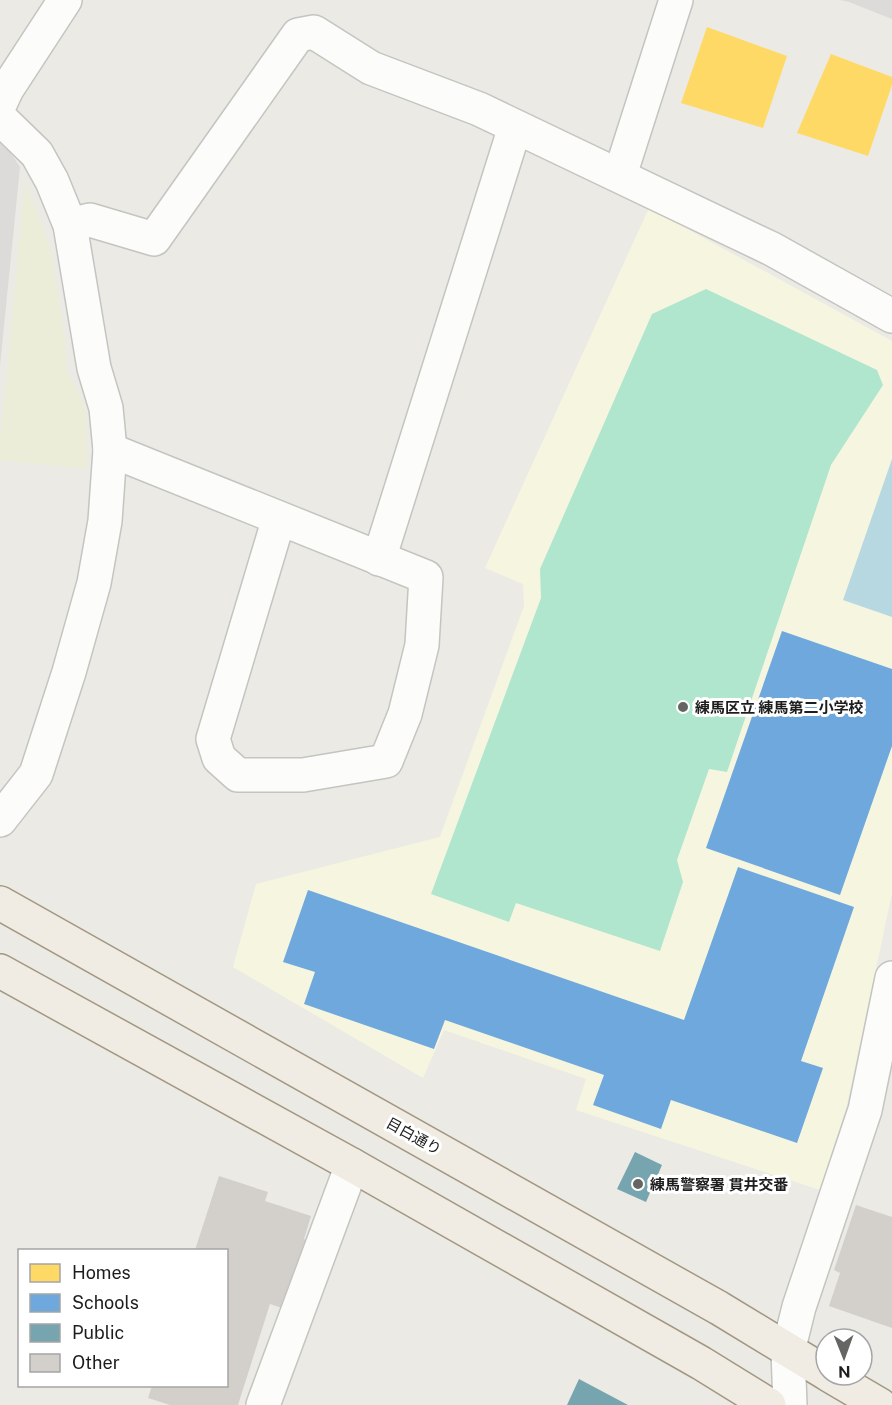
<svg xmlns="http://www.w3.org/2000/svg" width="892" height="1405" font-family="'Public Sans','Noto Sans JP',sans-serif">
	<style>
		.education { fill: #f6f6e0 }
		.farmland { fill: #ecedd8 }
		.pitch { fill: #afe6cd }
		.parking { fill: #dcdbd9 }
		.water { fill: #b8d8e1 }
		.homes { fill: #ffd966 }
		.schools { fill: #6fa8dc }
		.public { fill: #76a5af }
		.building { fill: #d3d0cc }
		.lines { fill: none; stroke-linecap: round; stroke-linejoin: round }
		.minor-casing { stroke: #c4c4c1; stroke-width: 36 }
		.major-casing { stroke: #a29882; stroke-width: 36 }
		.minor { stroke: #fcfcfb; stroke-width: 33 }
		.major { stroke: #f0ebe3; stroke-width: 33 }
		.poi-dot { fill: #656563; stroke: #fff; stroke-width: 2 }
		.labels { text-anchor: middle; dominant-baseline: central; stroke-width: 6; stroke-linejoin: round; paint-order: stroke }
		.poi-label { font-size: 15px; font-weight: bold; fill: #1d1d1d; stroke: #fff; text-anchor: start }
		.street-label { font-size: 15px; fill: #1d1d1d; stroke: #fff }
	</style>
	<rect width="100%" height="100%" fill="#eceae5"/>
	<polygon class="education" points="649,208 892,341 892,893 847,1105 820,1190 576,1110 586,1079 444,1030 423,1078 233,967 256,884 440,837 524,606 523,584 485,568"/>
	<polygon class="farmland" points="25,182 51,250 65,338 67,371 86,410 87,469 0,460 0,443"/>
	<polygon class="pitch" points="706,289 877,370 883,385 831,465 727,772 709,769 677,860 683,882 660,951 516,903 509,922 431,894 541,598 540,569 652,314"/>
	<g class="parking">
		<polygon points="840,0 892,0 892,19 849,2"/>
		<polygon points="0,143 4,143 20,167 0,366"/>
	</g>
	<polygon class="water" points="892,459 892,617 843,600"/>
	<g class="homes">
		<polygon points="707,27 787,56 763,128 681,103"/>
		<polygon points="831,54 892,77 892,85 868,156 797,133"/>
	</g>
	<g class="schools">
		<polygon points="782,631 892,669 892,746 840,895 706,848"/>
		<polygon points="738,867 854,907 801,1061 823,1068 797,1143 671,1100 661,1129 593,1105 604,1075 445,1020 434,1049 304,1004 315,972 283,962 308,890 684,1020"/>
	</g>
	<g class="public">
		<polygon points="635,1152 662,1165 646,1202 617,1189"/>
		<polygon points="579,1379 628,1405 567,1405"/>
	</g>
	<g class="building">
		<polygon points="219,1176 268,1192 265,1201 311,1216 304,1239 307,1241 285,1309 270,1304 238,1405 170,1405 148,1398 152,1386 226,1386 226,1250 195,1250"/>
		<polygon points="856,1205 892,1217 892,1328 829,1306 840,1273 834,1270"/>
	</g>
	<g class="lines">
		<g class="minor-casing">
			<g id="minor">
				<polyline points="0,104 7,89 65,0"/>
				<polyline points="0,118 37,154 52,181 70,225 94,368 106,408 110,450 105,521 94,583 69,672 36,774 0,820"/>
				<polyline points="620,175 676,0"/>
				<polyline points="70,225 90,220 154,239 298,35 314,32 371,68 479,109 772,249 892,316"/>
				<polyline points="110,450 426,577 422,645 405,714 386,761 303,775 238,775 219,758 213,739 279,518"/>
				<polyline points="379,559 515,127"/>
				<polyline points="263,1405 352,1165"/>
				<polyline points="790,1405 788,1351 799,1307 865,1110 892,978"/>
			</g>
		</g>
		<g class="major-casing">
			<g id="major">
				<polyline points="0,903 719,1308 826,1373"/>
				<polyline points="0,971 352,1165 701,1363 769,1405"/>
				<polyline points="829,1375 880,1405"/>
			</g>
		</g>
		<use href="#minor" class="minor"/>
		<use href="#major" class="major"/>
	</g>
	<g class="poi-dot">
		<circle cx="683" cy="707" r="6"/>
		<circle cx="638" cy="1184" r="6"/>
	</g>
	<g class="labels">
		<g class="poi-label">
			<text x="695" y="707">練馬区立 練馬第二小学校</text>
			<text x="650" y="1184">練馬警察署 貫井交番</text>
		</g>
		<g class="street-label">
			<text transform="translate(414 1136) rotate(29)">目白通り</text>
		</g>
	</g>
	<rect x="18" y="1249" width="210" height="138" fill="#ffffff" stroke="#a5a5a5" stroke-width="1.5"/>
	<rect x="30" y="1264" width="30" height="18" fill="#ffd966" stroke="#a5a5a5" stroke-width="1.5"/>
	<text x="72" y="1279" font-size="18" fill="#1d1d1d">Homes</text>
	<rect x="30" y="1294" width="30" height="18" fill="#6fa8dc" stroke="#a5a5a5" stroke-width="1.5"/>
	<text x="72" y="1309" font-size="18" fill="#1d1d1d">Schools</text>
	<rect x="30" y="1324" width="30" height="18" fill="#76a5af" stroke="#a5a5a5" stroke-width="1.5"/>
	<text x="72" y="1339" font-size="18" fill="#1d1d1d">Public</text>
	<rect x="30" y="1354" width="30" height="18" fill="#d3d0cc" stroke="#a5a5a5" stroke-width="1.5"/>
	<text x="72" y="1369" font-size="18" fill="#1d1d1d">Other</text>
	<g transform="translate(844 1357) rotate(179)"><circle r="28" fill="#ffffff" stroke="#a5a5a5" stroke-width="1.5"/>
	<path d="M0-4.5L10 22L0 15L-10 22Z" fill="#656563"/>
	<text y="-9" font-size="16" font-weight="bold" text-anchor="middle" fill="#1d1d1d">N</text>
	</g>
</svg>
